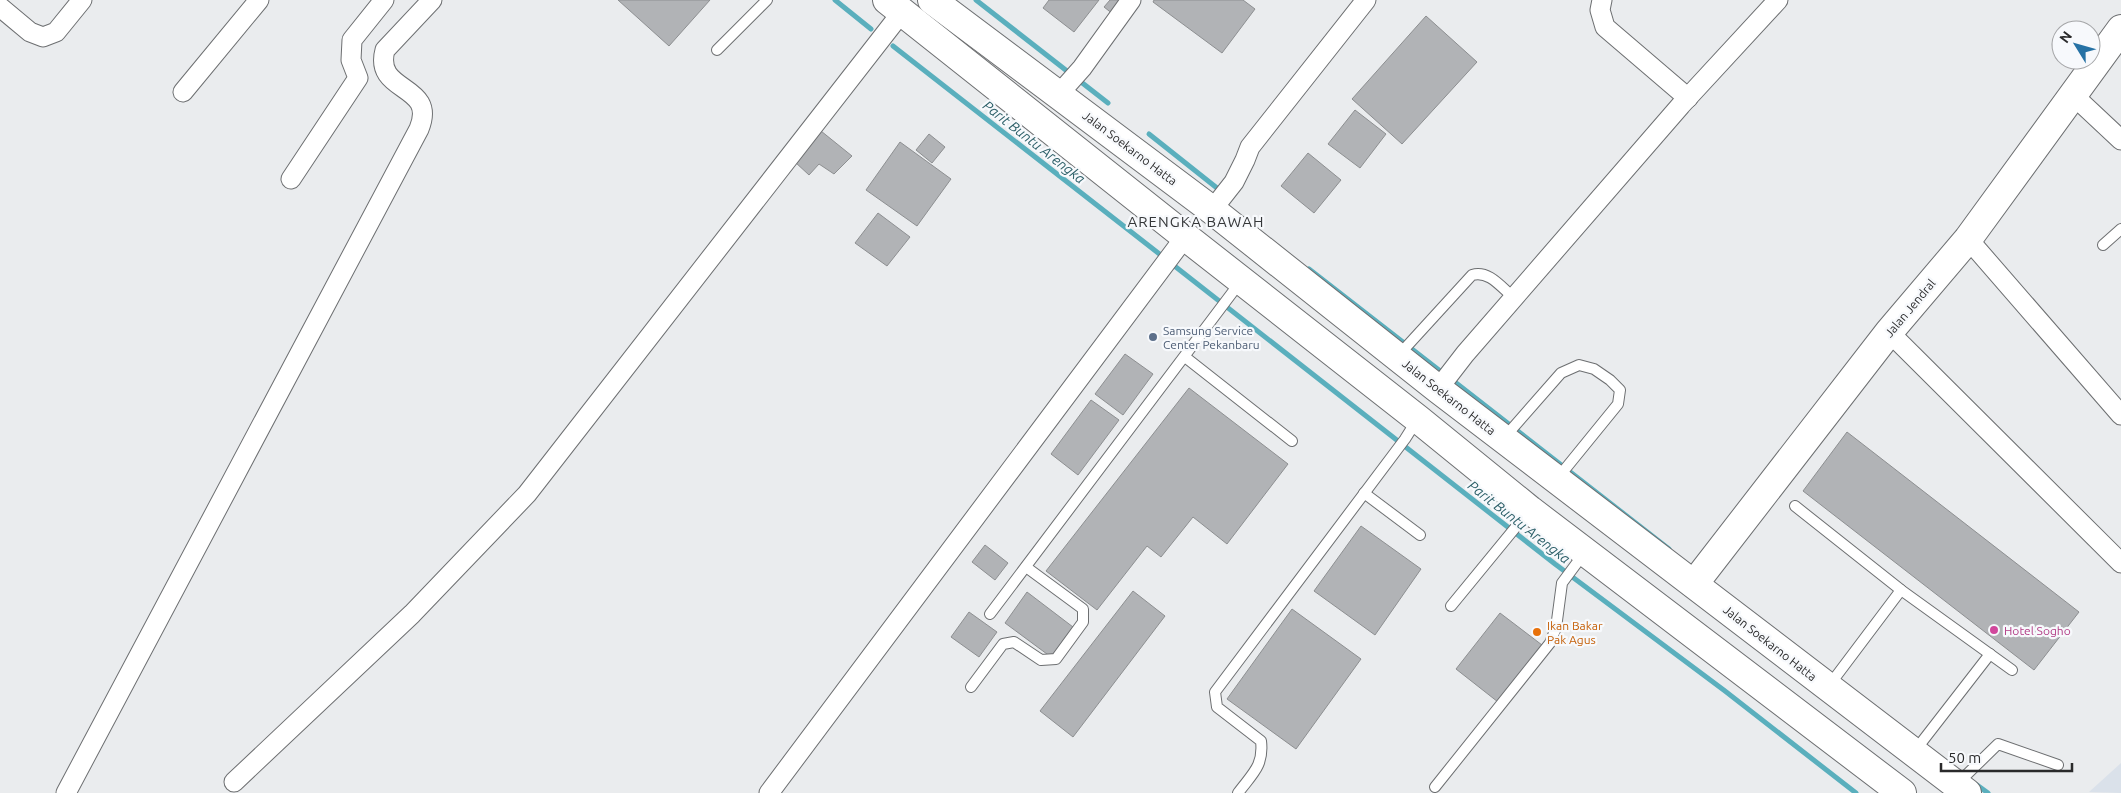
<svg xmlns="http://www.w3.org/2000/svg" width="2121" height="793" font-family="Ubuntu,sans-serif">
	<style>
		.built { fill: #dae1ea }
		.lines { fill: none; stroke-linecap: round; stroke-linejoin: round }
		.stream { stroke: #5aafbd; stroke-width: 5 }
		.building { fill: #b1b3b6; stroke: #8d8f91 }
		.lane-casing { stroke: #6d6f71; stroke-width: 12 }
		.street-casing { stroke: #6d6f71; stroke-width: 21 }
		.secondary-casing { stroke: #6d6f71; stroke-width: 30 }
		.primary-casing { stroke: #6d6f71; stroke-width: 30 }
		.lane { stroke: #fff; stroke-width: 10 }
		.street { stroke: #fff; stroke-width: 19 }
		.secondary { stroke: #fff; stroke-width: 28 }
		.primary { stroke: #fff; stroke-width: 28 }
		.service-dot { fill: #5c6f8a; stroke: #f7f9fc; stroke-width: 2 }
		.hotel-dot { fill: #d1479c; stroke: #f7f9fc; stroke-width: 2 }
		.food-dot { fill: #e8710a; stroke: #f7f9fc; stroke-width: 2 }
		.labels { text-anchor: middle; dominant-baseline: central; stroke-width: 4.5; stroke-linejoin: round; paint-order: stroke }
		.street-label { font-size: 12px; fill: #2a2a2b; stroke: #f7f9fc }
		.service-label { font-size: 12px; fill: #4e5e75; stroke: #f7f9fc; text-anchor: start }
		.food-label { font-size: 12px; fill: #c56008; stroke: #f7f9fc; text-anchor: start }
		.hotel-label { font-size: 12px; fill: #b23c85; stroke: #f7f9fc; text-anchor: start }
		.water-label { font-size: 14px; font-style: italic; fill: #2b5e67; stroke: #f7f9fc }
		.quarter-label { font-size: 15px; letter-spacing: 1px; fill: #353739; stroke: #f7f9fc }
	</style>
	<rect width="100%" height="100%" fill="#eaecee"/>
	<polygon class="built" points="2121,763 2121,793 2089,792"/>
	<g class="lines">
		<g class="stream">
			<polyline points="835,0 871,29"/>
			<polyline points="976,0 1108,103"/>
			<polyline points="893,46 1162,256"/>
			<polyline points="1149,134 1222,192"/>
			<polyline points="1172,264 1555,564 1725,691 1856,793"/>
			<polyline points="1309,269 1444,374"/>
			<polyline points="1451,379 1669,549"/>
			<polyline points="1977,785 1988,793"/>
		</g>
	</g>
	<g class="building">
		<polygon points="618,0 710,0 669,46"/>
		<polygon points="1049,0 1099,0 1074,32 1043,8"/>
		<polygon points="1110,0 1131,0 1118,18 1104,7"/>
		<polygon points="1154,0 1243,0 1255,9 1222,53 1153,2"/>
		<polygon points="1426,16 1477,62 1402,144 1352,99"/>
		<polygon points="1355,110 1386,134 1360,168 1328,144"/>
		<polygon points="821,131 852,156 834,174 819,164 809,175 795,162"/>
		<polygon points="929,134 945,147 932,163 916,150"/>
		<polygon points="900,142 951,179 917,226 866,190"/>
		<polygon points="1308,153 1341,180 1314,213 1281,186"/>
		<polygon points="878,213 910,237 887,266 855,243"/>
		<polygon points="1125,354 1153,374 1123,415 1095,394"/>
		<polygon points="1189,388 1288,464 1227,544 1193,517 1161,557 1147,546 1097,610 1046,571"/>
		<polygon points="1091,400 1119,420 1078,475 1051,454"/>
		<polygon points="1847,432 2079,612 2034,670 1803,491"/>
		<polygon points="1361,526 1421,569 1375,635 1314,591"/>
		<polygon points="985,545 1008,563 995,580 972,562"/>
		<polygon points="1133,591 1165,616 1073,737 1040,711"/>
		<polygon points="1027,592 1073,627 1051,657 1005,623"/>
		<polygon points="1292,609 1361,659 1296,749 1227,699"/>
		<polygon points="969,612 997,632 979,657 951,637"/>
		<polygon points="1500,613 1542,645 1498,702 1456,669"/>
	</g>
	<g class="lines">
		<g class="lane-casing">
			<g id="lane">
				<polyline points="717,50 767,0"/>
				<polyline points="2103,245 2121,229"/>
				<polyline points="1185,357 1292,441"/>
				<path d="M1397,357L1472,275C1489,270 1501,287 1514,298"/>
				<polyline points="1504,438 1561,373 1579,365 1594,369 1610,380 1620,390 1618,404 1557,479"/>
				<polyline points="1364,493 1420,535"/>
				<polyline points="1795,506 1901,590 2012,670"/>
				<polyline points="1451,606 1529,511"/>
				<polyline points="990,614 1241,281"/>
				<polyline points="971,687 1003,644 1014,642 1041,660 1056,659 1083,622 1083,609 1026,567"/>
				<polyline points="1828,687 1901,590"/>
				<polyline points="1921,743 1990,654"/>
				<polyline points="1957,784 1998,744 2058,765"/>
				<polyline points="1435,787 1550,643 1556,628 1562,583 1585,552"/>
				<path d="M1238,793C1252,774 1264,766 1261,741L1217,707L1215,692L1405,439L1417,420"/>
			</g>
		</g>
		<g class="street-casing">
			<g id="street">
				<polyline points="1602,0 1600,10 1605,27 1688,98"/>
				<polyline points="0,7 30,32 43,37 56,32 82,0"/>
				<polyline points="183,92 259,0"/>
				<polyline points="1058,95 1082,68 1131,0"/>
				<polyline points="2074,96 2121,140"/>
				<polyline points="291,179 358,78 351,60 352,40 384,0"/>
				<polyline points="1212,210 1234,182 1245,160 1250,147 1366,0"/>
				<polyline points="1968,239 2121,415"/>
				<polyline points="1889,332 2121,563"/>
				<polyline points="1438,389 1465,354 1681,105 1778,0"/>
				<polyline points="234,782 412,614 527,494 902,12"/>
				<path d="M66,793L419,129C438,83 373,94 385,50L432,0"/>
				<polyline points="769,793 1185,237"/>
			</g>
		</g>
		<g class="secondary-casing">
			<polyline id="secondary" points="1694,584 1889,332 1968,239 2121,29"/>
		</g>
		<g class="primary-casing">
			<g id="primary">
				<polyline points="887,0 1182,234 1418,419 1530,510 1902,793"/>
				<polyline points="932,0 1212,210 1438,389 1967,793"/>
			</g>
		</g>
		<use href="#lane" class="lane"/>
		<use href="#street" class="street"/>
		<use href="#secondary" class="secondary"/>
		<use href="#primary" class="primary"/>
	</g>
	<circle class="service-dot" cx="1153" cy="337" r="5"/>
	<circle class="hotel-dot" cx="1994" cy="630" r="5"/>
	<circle class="food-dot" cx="1537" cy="632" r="5"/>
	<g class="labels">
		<g class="street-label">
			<text transform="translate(1130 148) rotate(37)">Jalan Soekarno Hatta</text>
			<text transform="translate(1910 308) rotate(-50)">Jalan Jendral</text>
			<text transform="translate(1449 397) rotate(38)">Jalan Soekarno Hatta</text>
			<text transform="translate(1770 643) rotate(38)">Jalan Soekarno Hatta</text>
		</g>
		<g class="service-label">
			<text x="1163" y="330">Samsung Service<tspan x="1163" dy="14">Center Pekanbaru</tspan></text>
		</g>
		<g class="food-label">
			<text x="1547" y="625">Ikan Bakar<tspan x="1547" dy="14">Pak Agus</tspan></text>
		</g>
		<g class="hotel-label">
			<text x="2004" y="630">Hotel Sogho</text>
		</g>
		<g class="water-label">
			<text transform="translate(1034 142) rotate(38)">Parit Buntu Arengka</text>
			<text transform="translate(1519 522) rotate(38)">Parit Buntu Arengka</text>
		</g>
		<g class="quarter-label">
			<text x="1196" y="221">ARENGKA BAWAH</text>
		</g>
	</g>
	<g transform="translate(2076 45) rotate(307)"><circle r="24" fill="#f7f9fc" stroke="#a5a6a8"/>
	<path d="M0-4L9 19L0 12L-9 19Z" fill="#2672a5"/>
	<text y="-8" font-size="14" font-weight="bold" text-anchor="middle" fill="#2a2a2b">N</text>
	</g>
	<path d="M1941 763v8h131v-8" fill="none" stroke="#2a2a2b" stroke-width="2.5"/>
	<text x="1948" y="763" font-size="15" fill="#2a2a2b" stroke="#f7f9fc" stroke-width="4" paint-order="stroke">50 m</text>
</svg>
